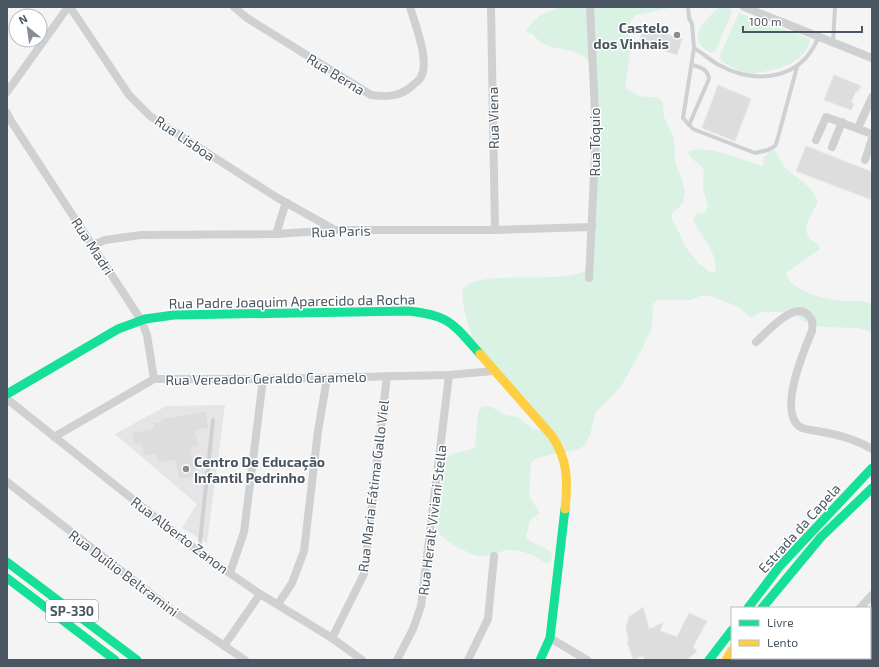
<svg xmlns="http://www.w3.org/2000/svg" width="879" height="667" font-family="'Exo 2',sans-serif">
	<style>
		.education { fill: #e6e5e6 }
		.green { fill: #d9f2e3 }
		.building { fill: #ddddde; stroke: #e5e6e7 }
		.lines { fill: none; stroke-linecap: round; stroke-linejoin: round }
		.lane { stroke: #ced0d2; stroke-width: 4 }
		.street { stroke: #ced0d2; stroke-width: 8 }
		.fast { stroke: #16e098; stroke-width: 9 }
		.slow { stroke: #ffcf43; stroke-width: 9 }
		.poi-dot { fill: #868d94; stroke: #fff; stroke-width: 1.5 }
		.labels { text-anchor: middle; dominant-baseline: central; stroke-width: 3; stroke-linejoin: round; paint-order: stroke }
		.shield { fill: #fff; stroke: #808990; stroke-width: 1 }
		.shield-label { font-size: 13px; font-weight: bold; fill: #4a5661 }
		.poi-label { font-size: 14px; font-weight: bold; fill: #4a5661; stroke: #fff; text-anchor: end }
		.street-label { font-size: 14px; fill: #4a5661; stroke: #fff }
	</style>
	<rect width="100%" height="100%" fill="#f4f4f4"/>
	<polygon class="education" points="225,405 207,543 182,528 197,504 115,434 166,406"/>
	<g class="green">
		<path d="M559,7H674L636,15L631,20L629,28L631,46L625,88L639,96L659,98L663,103L664,117L674,138L675,162L683,182L685,192L683,203L672,214L671,218C678,228 681,239 687,249C693,258 701,265 709,272H714L716,269C716,250 700,236 693,219L696,214L704,213L708,207L703,189L704,170C700,163 690,160 688,152C705,142 743,161 763,166L764,157L774,149L784,167L810,188L818,201C815,212 800,225 809,237C813,242 819,243 820,249L787,272V277C797,293 824,299 842,301C855,303 859,297 872,305V332L856,328L822,327L804,321L791,312H762L751,318L737,306L710,296H700L691,300H658L653,304L652,327L642,349L620,388L596,412L590,435L585,445L579,449L536,458L531,463L529,496L540,513L530,520L526,537L530,541L550,551L552,556L551,562L546,563C534,555 518,547 503,551C495,553 488,557 480,556C474,556 468,552 463,550C440,539 433,531 435,505C436,497 439,489 441,481C443,472 442,459 452,454C460,451 467,452 475,447L478,413L481,407L490,406L505,415L518,417L533,429L539,430L541,429L473,340C468,324 461,304 463,288C487,268 558,286 587,270C589,235 604,84 588,61C575,43 548,56 533,34L526,32L529,26L540,15Z"/>
		<path d="M719,7H726L733,10L715,52L710,53C685,37 704,22 719,7Z"/>
		<path d="M739,13L810,39C807,61 781,69 762,72C758,72 753,74 750,74C741,73 729,65 721,61L720,55Z"/>
	</g>
	<g class="building">
		<polygon points="644,27 682,39 677,55 639,43"/>
		<polygon points="834,75 861,86 858,92 856,91 851,102 854,104 851,110 824,100"/>
		<polygon points="718,85 751,99 735,141 702,128"/>
		<polygon points="806,146 872,172 872,200 796,171"/>
		<polygon points="206,411 209,428 195,431 199,446 191,447 197,477 179,479 175,460 158,463 156,454 144,456 141,443 134,445 131,433 154,428 153,423 161,422 160,419"/>
		<polygon points="643,607 649,629 663,623 660,631 677,637 689,613 707,621 693,647 697,651 687,660 645,660 643,656 633,659 627,642 629,641 626,628 629,617"/>
	</g>
	<g class="lines">
		<g class="lane">
			<path d="M688,7L689,18L692,24L694,48C703,53 711,61 719,65C756,85 801,80 818,38"/>
			<polyline points="833,43 835,7"/>
			<polyline points="694,48 683,118 693,129 755,153 768,150 775,146 777,141 797,67"/>
			<path d="M689,125L709,79C708,69 700,67 692,65"/>
			<polyline points="199,551 213,420"/>
		</g>
		<g class="street">
			<polyline points="70,7 129,95 150,116 276,197 335,230"/>
			<path d="M234,7L247,18L371,95C386,97 400,97 412,86C415,83 420,80 421,77C430,60 415,25 410,7"/>
			<polyline points="491,7 495,230"/>
			<polyline points="744,7 872,58"/>
			<polyline points="7,92 68,7"/>
			<polyline points="7,113 11,121 141,320 147,335 154,379"/>
			<polyline points="858,128 872,97"/>
			<polyline points="816,140 826,117 872,134"/>
			<polyline points="832,147 842,122"/>
			<polyline points="865,160 872,139"/>
			<polyline points="276,234 286,202"/>
			<polyline points="93,245 105,240 141,235 276,234 336,230 495,230 592,227"/>
			<polyline points="589,278 596,134 590,7"/>
			<path d="M756,342C766,333 794,301 807,314C813,319 813,324 812,331C804,350 776,415 802,428C808,430 817,431 823,432C840,435 857,440 872,449"/>
			<polyline points="7,399 199,552 260,594 332,638 362,660"/>
			<polyline points="54,437 154,379 263,379 449,375 494,371"/>
			<polyline points="7,482 173,611 245,660"/>
			<polyline points="230,573 244,532 263,379"/>
			<polyline points="278,604 292,583 304,551 318,431 327,378"/>
			<polyline points="860,608 872,595"/>
			<polyline points="332,638 364,574 387,376"/>
			<polyline points="550,638 587,660"/>
			<polyline points="224,646 260,594"/>
			<polyline points="827,658 831,660"/>
			<polyline points="397,660 413,629 421,606 449,375"/>
			<polyline points="468,660 488,619 494,556"/>
		</g>
		<g class="fast">
			<path d="M7,394L118,329L145,319L174,315L408,311C450,315 453,324 480,354"/>
			<polyline points="7,562 137,660"/>
			<polyline points="7,578 115,660"/>
			<polyline points="748,608 779,567 872,468"/>
			<polyline points="762,608 821,537 872,488"/>
			<polyline points="540,660 550,638 565,509"/>
			<polyline points="709,660 732,630"/>
		</g>
		<g class="slow">
			<path d="M480,354L552,436C568,460 568,481 565,509"/>
			<polyline points="726,660 732,650"/>
		</g>
	</g>
	<g class="poi-dot">
		<circle cx="677" cy="35" r="4"/>
		<circle cx="186" cy="469" r="4"/>
	</g>
	<g class="labels">
		<rect class="shield" x="46" y="600" width="52" height="22" rx="3"/>
		<g class="shield-label">
			<text x="72" y="611">SP-330</text>
		</g>
		<g class="poi-label">
			<text x="669" y="27">Castelo<tspan x="669" dy="16">dos Vinhais</tspan></text>
			<text x="194" y="461" text-anchor="start">Centro De Educação<tspan x="194" dy="16">Infantil Pedrinho</tspan></text>
		</g>
		<g class="street-label">
			<text transform="translate(336 74) rotate(32)">Rua Berna</text>
			<text transform="translate(493 118) rotate(-91)">Rua Viena</text>
			<text transform="translate(185 138) rotate(34)">Rua Lisboa</text>
			<text transform="translate(594 142) rotate(-90)">Rua Tóquio</text>
			<text transform="translate(341 231) rotate(-2)">Rua Paris</text>
			<text transform="translate(93 246) rotate(57)">Rua Madri</text>
			<text transform="translate(292 301) rotate(-1)">Rua Padre Joaquim Aparecido da Rocha</text>
			<text transform="translate(266 378) rotate(-1)">Rua Vereador Geraldo Caramelo</text>
			<text transform="translate(373 486) rotate(-83)">Rua Maria Fátima Gallo Viel</text>
			<text transform="translate(432 520) rotate(-83)">Rua Heralt Viviani Stella</text>
			<text transform="translate(799 528) rotate(-48)">Estrada da Capela</text>
			<text transform="translate(180 535) rotate(37)">Rua Alberto Zanon</text>
			<text transform="translate(124 573) rotate(37)">Rua Duílio Beltramini</text>
		</g>
	</g>
	<rect width="879" height="667" fill="none" stroke="#4a5661" stroke-width="16"/>
	<rect x="731" y="607" width="140" height="52" fill="#ffffff" stroke="#b7bbc0"/>
	<rect x="739" y="620" width="20" height="6" fill="#16e098" stroke="#b7bbc0"/>
	<text x="767" y="627" font-size="12" fill="#4a5661">Livre</text>
	<rect x="739" y="640" width="20" height="6" fill="#ffcf43" stroke="#b7bbc0"/>
	<text x="767" y="647" font-size="12" fill="#4a5661">Lento</text>
	<g transform="translate(28 28) rotate(331)"><circle r="19" fill="#ffffff" stroke="#b7bbc0"/>
	<path d="M0-3L7 15L0 10L-7 15Z" fill="#868d94"/>
	<text y="-6" font-size="11" font-weight="bold" text-anchor="middle" fill="#4a5661">N</text>
	</g>
	<path d="M743 26v6h119v-6" fill="none" stroke="#4a5661" stroke-width="2"/>
	<text x="749" y="26" font-size="12" fill="#4a5661" stroke="#ffffff" stroke-width="3" paint-order="stroke">100 m</text>
</svg>
